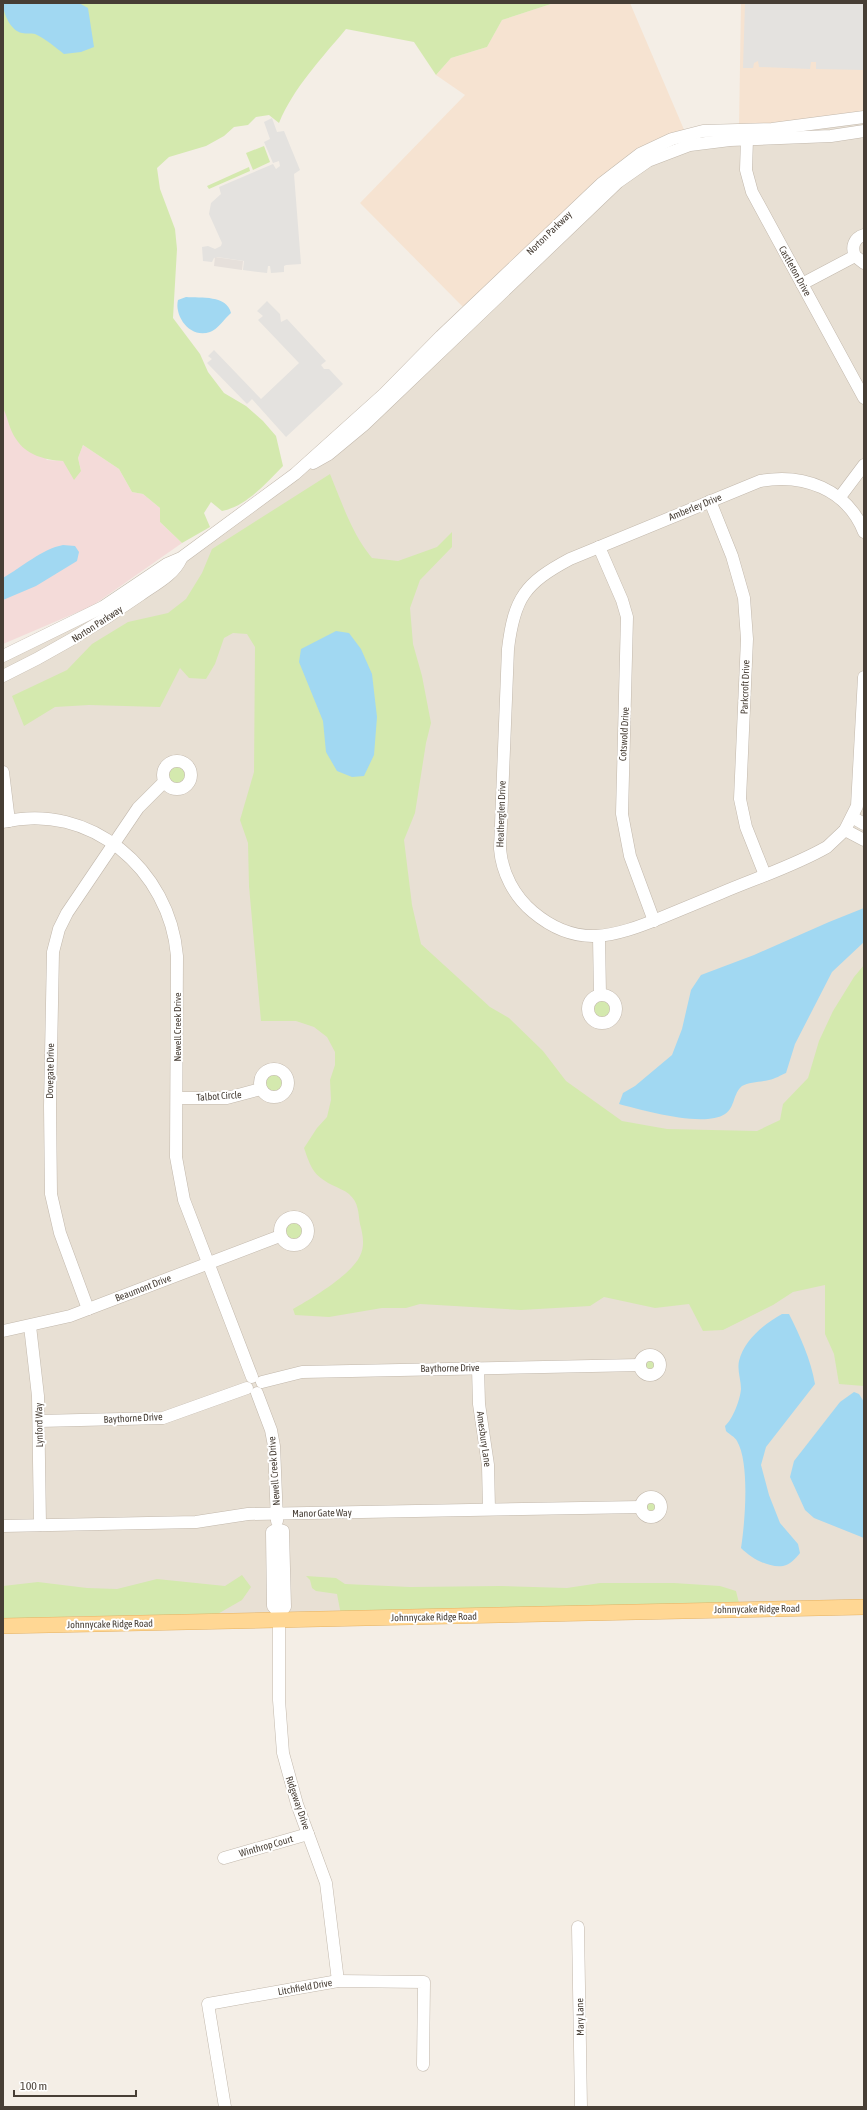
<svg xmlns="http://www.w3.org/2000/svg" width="867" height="2110" font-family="'Asap Condensed',sans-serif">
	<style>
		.residential { fill: #e8e0d4 }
		.commercial { fill: #f6e3d1 }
		.industrial { fill: #e6e0db }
		.medical { fill: #f4dbd9 }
		.green { fill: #d4e9ae }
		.parking { fill: #e4e2df }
		.water { fill: #a1d8f2 }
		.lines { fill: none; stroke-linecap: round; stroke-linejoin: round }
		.minor-casing { stroke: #c2b8ac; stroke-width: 13 }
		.major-casing { stroke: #e6b262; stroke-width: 16 }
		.minor { stroke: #fff; stroke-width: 12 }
		.major { stroke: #ffd794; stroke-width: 15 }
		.labels { text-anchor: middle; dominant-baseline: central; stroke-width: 4; stroke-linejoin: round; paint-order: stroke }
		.street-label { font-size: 10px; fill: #473e35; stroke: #fff }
	</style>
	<rect width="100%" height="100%" fill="#f4eee6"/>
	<polygon class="residential" points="864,117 864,1607 3,1626 3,656 103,607 281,484 672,139"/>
	<g class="commercial">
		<polygon points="554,3 630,3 685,132 465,309 360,203 465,95 436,75 451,58 487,47 502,20"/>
		<polygon points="741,3 864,3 864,113 739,127"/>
	</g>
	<polygon class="industrial" points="215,257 243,261 242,270 214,266"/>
	<polygon class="medical" points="3,404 4,410 47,460 63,461 81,471 78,458 83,445 119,469 132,492 143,494 160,508 160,522 182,543 92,606 3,644"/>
	<g class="green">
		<path d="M3,3H554L502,20L487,47L451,58L436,75L414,42L346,29C322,58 294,87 279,123L269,115L256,117L248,125L234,127L224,136L206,146L169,157L157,168L160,189L175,229L177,249L173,318L200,354L208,372L224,393L246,406L263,421L276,436L283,466C266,483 246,507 222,511L211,502L204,513L210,527L182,543L160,522V508L143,494L132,492L119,469L83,445L78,458L81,471L74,480L63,461C45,460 26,455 16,439C10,431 8,419 4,410Z"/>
		<polygon points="264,146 270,162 253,170 246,153"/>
		<polygon points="249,167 250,171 209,189 207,186"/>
		<path d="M330,474C342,503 352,534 372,558L398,561L437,547L452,532V547L420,580L410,608L413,644L422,676L431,723L426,743L415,813L404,840L412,905L421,944L490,1007L509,1018L543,1051L566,1081L622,1121L667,1129L757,1131L780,1120L783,1104L808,1078L819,1041L833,1011L854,977L864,965V1386L839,1384L834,1354L825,1334V1285L793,1292L773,1305L723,1330L703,1331L689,1304L655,1308L604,1297L590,1306L521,1310L420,1304L406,1308H382L329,1317L295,1315L293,1309C311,1299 351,1275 360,1256C365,1246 363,1235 360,1224C358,1212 359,1203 349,1194C344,1190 338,1188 332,1185C313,1175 311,1168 304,1148L317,1128L327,1117L331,1100L330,1080L335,1065V1052L327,1037L314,1027L296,1021H261L249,886L248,843L240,820L254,772L255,647L247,634L233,633L224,638L215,664L206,679L189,678L180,668L160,707L89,705L55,707L24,726L12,696L67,670L92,644L128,622L168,613L186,599L202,573L212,549Z"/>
		<circle cx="176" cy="775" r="9"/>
		<circle cx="602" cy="1009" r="10"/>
		<circle cx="274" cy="1082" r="9"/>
		<circle cx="294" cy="1230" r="9"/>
		<circle cx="650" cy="1365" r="5.5"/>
		<circle cx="651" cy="1507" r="5.5"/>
		<polygon points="242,1575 251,1587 242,1600 209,1619 83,1616 3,1620 3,1586 38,1582 87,1588 117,1589 157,1579 225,1586"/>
		<polygon points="306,1576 336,1578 345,1584 410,1587 501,1586 567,1588 600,1583 674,1583 720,1586 736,1591 740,1607 341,1615 337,1594 316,1591 312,1588 310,1580"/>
	</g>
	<g class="parking">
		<polygon points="745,3 864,3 864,70 816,69 816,62 811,62 810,69 759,67 758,61 754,63 753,68 743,68"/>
		<polygon points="272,118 277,132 284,131 300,170 294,174 301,264 286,265 284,266 284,272 271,273 270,266 268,266 267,273 243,270 244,261 217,257 214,258 212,262 203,261 202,247 208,246 215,249 221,246 222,243 209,214 211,203 221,194 219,187 273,164 276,169 280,166 279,161 273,163 264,142 270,139 264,122"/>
		<polygon points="267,301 280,314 281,322 287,319 326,361 321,365 324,369 329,369 343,384 286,437 252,399 247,404 207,363 212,359 208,356 214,350 261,399 299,363 258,320 263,316 257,311"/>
	</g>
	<g class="water">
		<path d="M3,3H79L88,8L94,47L81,52L64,54C55,47 46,39 35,34C31,33 27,34 22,33C11,31 3,14 3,3Z"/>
		<path d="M186,297C201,298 227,295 231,313C225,318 217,330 210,332C190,339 174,316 178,300Z"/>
		<path d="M63,545L75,546L79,552L77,561L36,586L3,600V578C22,567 42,549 63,545Z"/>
		<polygon points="336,631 349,633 361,649 372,674 377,717 374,755 364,776 352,777 337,771 326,752 323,721 299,662 301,649"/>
		<path d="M864,908V942L832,972L795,1044L786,1073C781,1075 775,1079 769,1080C761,1082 749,1082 742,1086C733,1093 735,1108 725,1114C704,1128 642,1110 619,1104L623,1093L635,1086L672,1055L682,1029L691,990L701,975L754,955L829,922Z"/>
		<path d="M782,1314H789C800,1336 811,1360 815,1384L766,1447L761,1465L769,1495L780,1523L798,1544L800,1553C796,1558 790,1565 783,1566C768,1568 751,1558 741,1548C745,1523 750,1463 737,1441C735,1437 729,1434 726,1431L725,1426C733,1419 740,1400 741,1389C741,1380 737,1370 739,1361C744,1340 764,1324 782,1314Z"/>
		<polygon points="854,1392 859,1394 864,1402 864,1538 814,1518 805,1510 790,1477 794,1461 840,1402"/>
	</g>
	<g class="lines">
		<g class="minor-casing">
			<g id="minor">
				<polyline points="747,139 746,170 752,192 864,398"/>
				<path d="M864,235C854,238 851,247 855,256L864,263"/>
				<polyline points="802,284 855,256"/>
				<polyline points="313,463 329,454 364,425 618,182 648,161 690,145 730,140 831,136 864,131"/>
				<polyline points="840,497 864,465"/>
				<polyline points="710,501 732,556 744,598 747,639 740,799 746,827 765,875"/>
				<path d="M864,532C847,489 803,473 760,481L570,559C525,583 514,598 508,649L500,849C502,873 514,896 533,912C577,949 614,937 663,917C682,909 702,901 721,893C756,878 794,866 827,847L845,830L857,806L864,677"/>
				<polyline points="599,547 622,600 627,617 622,814 630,856 654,921"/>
				<polyline points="3,656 103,607 167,564 181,558 295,474 384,394 441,336 601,184 640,154 672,139 703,131 772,129 864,117"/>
				<path d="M3,676C51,653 96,626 140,595C154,585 174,575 181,559"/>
				<circle cx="177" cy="775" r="14"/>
				<polyline points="3,772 9,821"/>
				<polyline points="852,817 864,824"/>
				<path d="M3,822C90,801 170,870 177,956L176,1157L184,1200L252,1377"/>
				<polyline points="845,830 864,840"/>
				<polyline points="599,937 600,995"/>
				<circle cx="602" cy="1009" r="14"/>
				<circle cx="274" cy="1083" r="14"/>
				<polyline points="177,1098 227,1098 261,1089"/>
				<circle cx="294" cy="1231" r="14"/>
				<polyline points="88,1309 60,1233 51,1194 50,1106 53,952 59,929 67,913 138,808 164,782"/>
				<polyline points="30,1326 38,1396 40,1525"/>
				<polyline points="3,1331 70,1316 280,1236"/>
				<circle cx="650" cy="1365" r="10"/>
				<polyline points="478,1368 479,1404 488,1465 489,1509"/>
				<polyline points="262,1382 302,1372 640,1365"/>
				<polyline points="257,1393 271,1430 274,1446 277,1521"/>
				<polyline points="39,1421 163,1418 247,1388"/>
				<circle cx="651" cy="1507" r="10"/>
				<polyline points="3,1526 196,1522 248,1514 641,1507"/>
				<polygon points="277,1529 283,1531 285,1607 279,1613 273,1606 272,1532"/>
				<polyline points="279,1613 279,1700 283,1753 297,1804 326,1883 338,1981"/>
				<polyline points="224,1858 308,1834"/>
				<polyline points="578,1927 581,2107"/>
				<polyline points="225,2107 208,2004 338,1981 424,1982 423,2065"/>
			</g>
		</g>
		<g class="major-casing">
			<polyline id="major" points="3,1626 864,1607"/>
		</g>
		<use href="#minor" class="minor"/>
		<use href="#major" class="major"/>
	</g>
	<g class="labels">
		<g class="street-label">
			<text transform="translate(549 233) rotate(-44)">Norton Parkway</text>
			<text transform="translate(795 271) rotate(61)">Castleton Drive</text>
			<text transform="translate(695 507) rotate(-22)">Amberley Drive</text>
			<text transform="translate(97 624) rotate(-33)">Norton Parkway</text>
			<text transform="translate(745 687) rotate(-88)">Parkcroft Drive</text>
			<text transform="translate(624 734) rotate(-87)">Cotswold Drive</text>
			<text transform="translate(501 814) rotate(-88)">Heatherglen Drive</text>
			<text transform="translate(177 1027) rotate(-90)">Newell Creek Drive</text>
			<text transform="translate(50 1071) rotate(-89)">Dovegate Drive</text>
			<text transform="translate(219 1096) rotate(-4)">Talbot Circle</text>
			<text transform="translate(143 1288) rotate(-21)">Beaumont Drive</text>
			<text transform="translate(450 1368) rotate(-1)">Baythorne Drive</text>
			<text transform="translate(133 1418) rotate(-3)">Baythorne Drive</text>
			<text transform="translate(39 1425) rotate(-91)">Lynford Way</text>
			<text transform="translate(484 1439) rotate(82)">Amesbury Lane</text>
			<text transform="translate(274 1471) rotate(-94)">Newell Creek Drive</text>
			<text transform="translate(322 1513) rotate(-1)">Manor Gate Way</text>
			<text transform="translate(757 1609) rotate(-1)">Johnnycake Ridge Road</text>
			<text transform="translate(434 1617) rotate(-1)">Johnnycake Ridge Road</text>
			<text transform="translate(110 1624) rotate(-1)">Johnnycake Ridge Road</text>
			<text transform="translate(298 1803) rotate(71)">Ridgeway Drive</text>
			<text transform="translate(266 1846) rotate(-16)">Winthrop Court</text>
			<text transform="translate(305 1987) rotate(-10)">Litchfield Drive</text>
			<text transform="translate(580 2017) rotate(-91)">Mary Lane</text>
		</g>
	</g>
	<rect width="867" height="2110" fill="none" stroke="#473e35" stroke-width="8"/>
	<path d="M14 2090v6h122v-6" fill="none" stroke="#473e35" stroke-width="2"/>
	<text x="20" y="2090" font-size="12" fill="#473e35" stroke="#ffffff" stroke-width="3" paint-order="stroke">100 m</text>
</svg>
